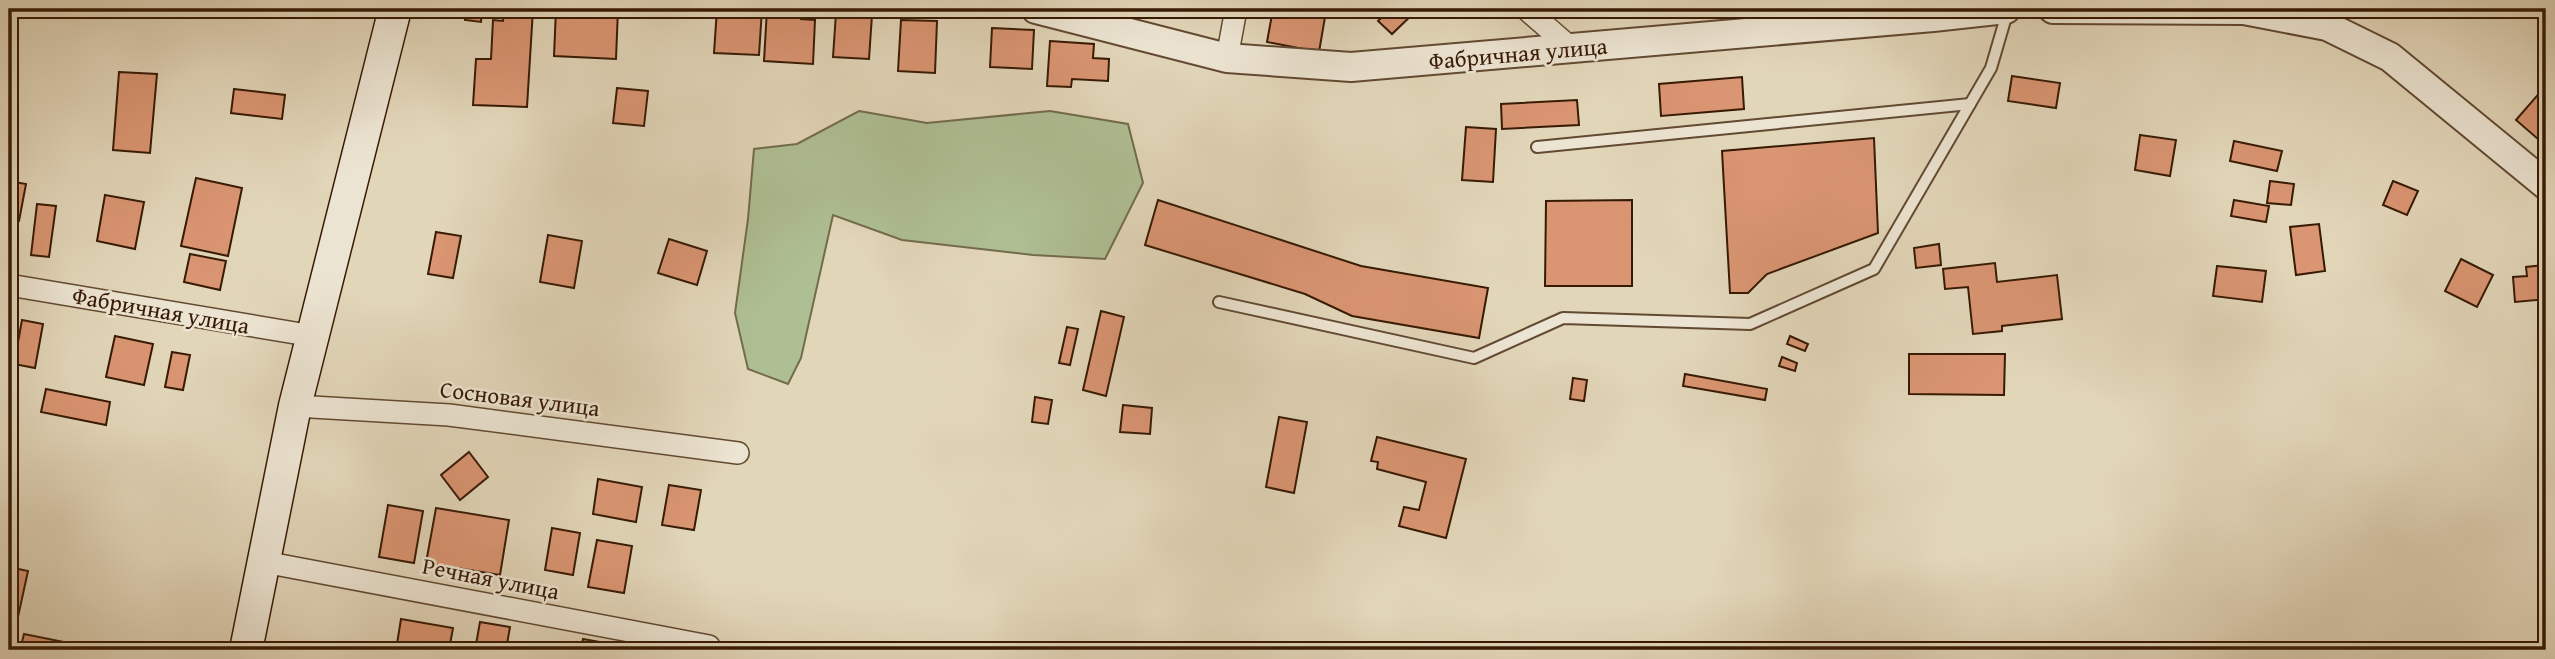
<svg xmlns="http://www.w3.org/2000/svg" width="2555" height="659" font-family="'Gentium Book Plus',serif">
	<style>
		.green { fill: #aebf93; stroke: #726c4c; stroke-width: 2 }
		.building { fill: #da9572; stroke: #371a04; stroke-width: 2 }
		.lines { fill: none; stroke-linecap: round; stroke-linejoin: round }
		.service-casing { stroke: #624931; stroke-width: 14 }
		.minor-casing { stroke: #624931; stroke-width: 24 }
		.tertiary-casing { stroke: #624931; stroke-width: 32 }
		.secondary-casing { stroke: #371a04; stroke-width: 35 }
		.service { stroke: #ece4d2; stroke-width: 10 }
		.minor { stroke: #ece4d2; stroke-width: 21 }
		.tertiary { stroke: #ece4d2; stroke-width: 28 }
		.secondary { stroke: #ece4d2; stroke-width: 32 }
		.labels { text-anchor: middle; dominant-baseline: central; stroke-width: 5; stroke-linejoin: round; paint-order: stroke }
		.street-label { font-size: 23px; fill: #371a04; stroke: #ece4d2 }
	</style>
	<rect width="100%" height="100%" fill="#e2d6b9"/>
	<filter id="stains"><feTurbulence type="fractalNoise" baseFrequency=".00286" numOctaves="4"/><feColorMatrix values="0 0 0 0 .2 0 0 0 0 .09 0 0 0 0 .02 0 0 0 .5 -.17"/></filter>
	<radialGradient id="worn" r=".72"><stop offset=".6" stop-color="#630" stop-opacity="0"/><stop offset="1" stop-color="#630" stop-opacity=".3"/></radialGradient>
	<polygon class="green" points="859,111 927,123 1050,111 1128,124 1143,183 1105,259 1033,255 902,240 833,215 801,358 788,384 748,369 735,313 748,219 754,149 797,144"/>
	<g class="building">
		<polygon points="9,9 24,9 23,15 9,13"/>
		<polygon points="466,9 482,9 481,22 465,20"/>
		<polygon points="504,9 533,9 527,107 473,105 476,59 491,59 493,20 503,21"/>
		<polygon points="556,9 618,9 616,59 554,56"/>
		<polygon points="717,9 762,9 759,55 714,53"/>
		<polygon points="767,9 802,9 801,19 815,20 813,64 764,61"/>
		<polygon points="1273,9 1325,17 1319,52 1267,42"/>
		<polygon points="1390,9 1418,9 1392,34 1378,21"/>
		<polygon points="836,13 872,15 869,59 833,57"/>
		<polygon points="901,20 937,21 935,73 898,71"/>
		<polygon points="992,28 1034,30 1032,69 990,67"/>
		<polygon points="1050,41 1094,44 1093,58 1109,59 1108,81 1072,79 1071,87 1047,86"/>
		<polygon points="119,72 157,74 150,153 113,150"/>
		<polygon points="2012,76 2060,83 2056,108 2008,101"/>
		<polygon points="1742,77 1744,109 1661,116 1659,84"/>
		<polygon points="617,88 648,91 644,126 613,123"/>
		<polygon points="234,89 285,95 282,119 231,113"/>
		<polygon points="2542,90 2546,93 2546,146 2516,120"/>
		<polygon points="1577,100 1579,125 1502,129 1501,104"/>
		<polygon points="1466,127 1496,129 1493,182 1462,180"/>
		<polygon points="2140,135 2176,140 2170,176 2135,170"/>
		<polygon points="1874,138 1878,233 1767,274 1748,293 1730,293 1722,151"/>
		<polygon points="2234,141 2282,151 2277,171 2230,161"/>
		<polygon points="196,178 242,188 228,256 181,246"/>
		<polygon points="9,181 26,184 19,221 9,220"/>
		<polygon points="2270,181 2294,184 2291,205 2267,203"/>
		<polygon points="2393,181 2418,191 2407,215 2383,205"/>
		<polygon points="105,195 144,202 135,249 97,241"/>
		<polygon points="1158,200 1361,266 1488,288 1479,338 1352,316 1305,294 1145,245"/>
		<polygon points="1632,200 1632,286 1545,286 1546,201"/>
		<polygon points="2234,200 2269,206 2266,222 2231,216"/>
		<polygon points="37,204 56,206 49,257 31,255"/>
		<polygon points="2319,224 2325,271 2296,275 2290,227"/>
		<polygon points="436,232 461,236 453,278 428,274"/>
		<polygon points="548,235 582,241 574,288 540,282"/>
		<polygon points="669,239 707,251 697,285 658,273"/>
		<polygon points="1939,244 1941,265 1916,268 1914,248"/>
		<polygon points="190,254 226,261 220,290 184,282"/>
		<polygon points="2461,259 2493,275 2477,307 2445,291"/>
		<polygon points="1995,263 1997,282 2057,275 2062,319 2002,326 2002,331 1973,334 1968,287 1945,289 1943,269"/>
		<polygon points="2544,265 2544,274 2546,274 2546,299 2515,302 2513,277 2527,276 2526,267"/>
		<polygon points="2217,266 2266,271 2262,302 2213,296"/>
		<polygon points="1101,311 1124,317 1106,396 1083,390"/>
		<polygon points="22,320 43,324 35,368 14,364"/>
		<polygon points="1067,327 1078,329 1070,365 1059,363"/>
		<polygon points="115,336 153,344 144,385 106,377"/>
		<polygon points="1790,336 1808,344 1805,351 1787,344"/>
		<polygon points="172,352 190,355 183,390 165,387"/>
		<polygon points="1909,354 2005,354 2004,395 1909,394"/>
		<polygon points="1782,357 1797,363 1795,371 1779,366"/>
		<polygon points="1685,374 1767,389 1765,400 1683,386"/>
		<polygon points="1573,378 1587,380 1584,401 1570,399"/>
		<polygon points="46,389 110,402 106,425 41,412"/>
		<polygon points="1035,397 1052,400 1048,424 1032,422"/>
		<polygon points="1123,405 1152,408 1150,434 1120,432"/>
		<polygon points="1279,417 1307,422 1294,493 1266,487"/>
		<polygon points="1377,437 1466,459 1446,538 1399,526 1404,507 1419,510 1426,482 1377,469 1378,462 1371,461"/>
		<polygon points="469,452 488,477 460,500 441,475"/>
		<polygon points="598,479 642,487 636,522 593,514"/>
		<polygon points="669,485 701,490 694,530 662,525"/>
		<polygon points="388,505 423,511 414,563 379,557"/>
		<polygon points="436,508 509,520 500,575 426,563"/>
		<polygon points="552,528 580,533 573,575 545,570"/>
		<polygon points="597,540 632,546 624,593 588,587"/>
		<polygon points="9,567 28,571 11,649 9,649"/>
		<polygon points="401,619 453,628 449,650 396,650"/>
		<polygon points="480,622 510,627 506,650 475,650"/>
		<polygon points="24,634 64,642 63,650 20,650"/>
		<polygon points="583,639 600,642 598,650 581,650"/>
	</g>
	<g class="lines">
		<g class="service-casing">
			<g id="service">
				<polyline points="1537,147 1970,104"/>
				<polyline points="1219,302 1474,358 1563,318 1750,324 1874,269 1991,68 2008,10"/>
			</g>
		</g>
		<g class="minor-casing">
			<g id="minor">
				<polyline points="1526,9 1571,48"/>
				<polyline points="1227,58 1236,9"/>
				<polyline points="9,285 313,336"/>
				<polyline points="295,406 449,415 738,453"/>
				<polyline points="264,562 709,646"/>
			</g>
		</g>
		<g class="tertiary-casing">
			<g id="tertiary">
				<polyline points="1036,9 1227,58 1351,67 1933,17 2006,9"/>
				<polyline points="2053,9 2244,10 2327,26 2390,57 2546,185"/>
			</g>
		</g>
		<g class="secondary-casing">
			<polyline id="secondary" points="246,650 295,406 395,9"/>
		</g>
		<use href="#service" class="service"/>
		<use href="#minor" class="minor"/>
		<use href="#tertiary" class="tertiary"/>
		<use href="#secondary" class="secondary"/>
	</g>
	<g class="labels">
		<g class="street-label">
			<text transform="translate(1518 53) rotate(-5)">Фабричная улица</text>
			<text transform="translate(161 310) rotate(10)">Фабричная улица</text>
			<text transform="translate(520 398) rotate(7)">Сосновая улица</text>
			<text transform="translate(491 578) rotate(11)">Речная улица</text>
		</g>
	</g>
	<rect width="2555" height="659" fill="none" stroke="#e2d6b9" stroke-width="35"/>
	<rect x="10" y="10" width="2534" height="638" fill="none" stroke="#371a04" stroke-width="3.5"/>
	<rect x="18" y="18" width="2520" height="624" fill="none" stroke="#371a04" stroke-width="2"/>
	<rect width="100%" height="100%" filter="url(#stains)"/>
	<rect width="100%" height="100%" fill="url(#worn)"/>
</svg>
